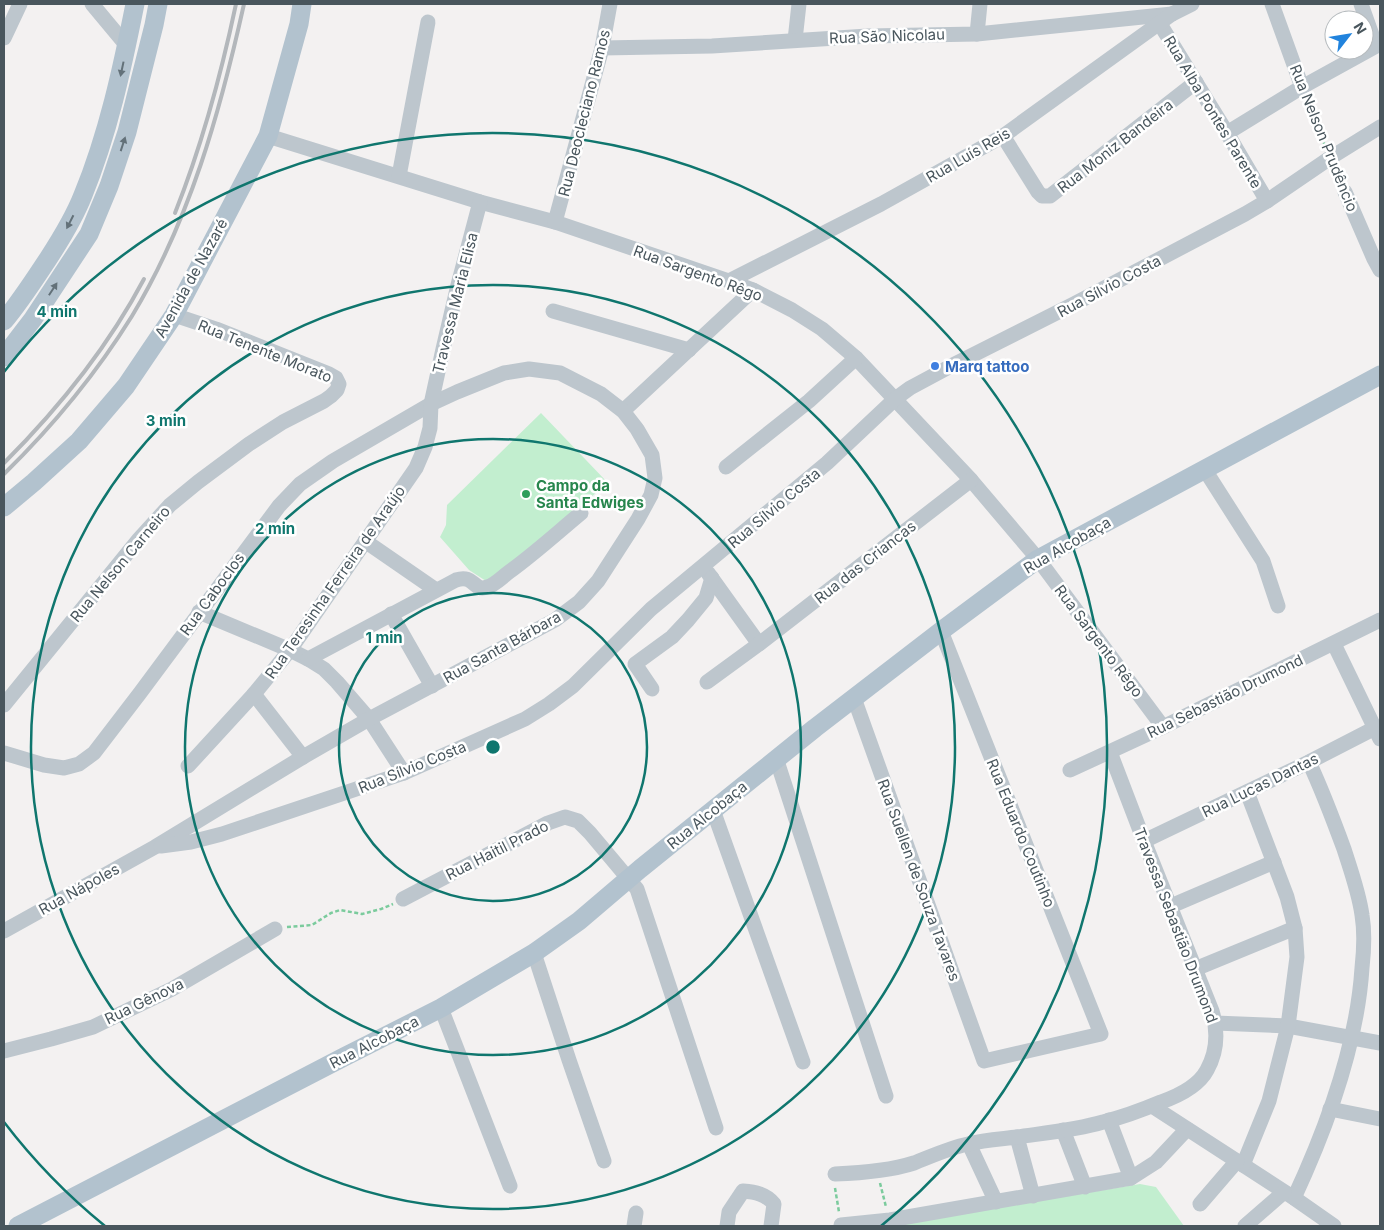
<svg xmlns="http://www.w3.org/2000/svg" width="1384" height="1230" font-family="Inter,sans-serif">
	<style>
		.green { fill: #c2eecf }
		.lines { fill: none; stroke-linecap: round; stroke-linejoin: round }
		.path { stroke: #7bcb9d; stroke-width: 2.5; stroke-dasharray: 4 2.5; stroke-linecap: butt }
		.minor { stroke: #bdc6cd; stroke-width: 15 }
		.major { stroke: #b2c2ce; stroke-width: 19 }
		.rail { stroke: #b3b7bb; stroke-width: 4 }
		.oneway { fill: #637179 }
		.ring { fill: none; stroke: #0f766e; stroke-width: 2.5 }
		.shop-dot { fill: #3f7fe0; stroke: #fff; stroke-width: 2 }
		.leisure-dot { fill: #2e9e5b; stroke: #fff; stroke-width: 2 }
		.labels { text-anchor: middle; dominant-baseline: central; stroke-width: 5; stroke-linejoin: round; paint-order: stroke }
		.street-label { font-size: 15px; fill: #49565d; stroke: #fff }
		.shop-label { font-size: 15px; font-weight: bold; fill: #366cbe; stroke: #fff; text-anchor: start }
		.leisure-label { font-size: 15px; font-weight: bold; fill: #27864d; stroke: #fff; text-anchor: start }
		.centre { fill: #0f766e; stroke: #fff; stroke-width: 2.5 }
		.ring-label { font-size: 15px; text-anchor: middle; font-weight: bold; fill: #0f766e; stroke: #fff; stroke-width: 5; stroke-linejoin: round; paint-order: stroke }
	</style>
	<rect width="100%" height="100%" fill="#f3f1f1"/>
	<g class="green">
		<polygon points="541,413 608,483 508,566 486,581 469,570 440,537 446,525 447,505"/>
		<polygon points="1140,1184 1156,1187 1184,1226 887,1226"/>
	</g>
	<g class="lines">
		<g class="path">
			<polyline points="1308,100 1325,146"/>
			<polyline points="1335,170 1340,181"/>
			<polyline points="287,927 312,925 331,913 340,910 362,914 381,909 393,904"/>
			<polyline points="880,1183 886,1207"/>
			<polyline points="835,1188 839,1212"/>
		</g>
		<g class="minor">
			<polyline points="92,4 127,46"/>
			<polyline points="1272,4 1302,87"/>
			<polyline points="1361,4 1376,46"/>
			<polyline points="1160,24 1227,133 1267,201"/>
			<polyline points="977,34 980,4"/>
			<polyline points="4,38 20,4"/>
			<polyline points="795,40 799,4"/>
			<polyline points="602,48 712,46 868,36 977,34 1172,14"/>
			<polyline points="1227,133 1302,87 1380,44"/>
			<polyline points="268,136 480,202 555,222 729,281 753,290 792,310 822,329 856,358 971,480 1038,559 1163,727"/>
			<polyline points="1003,136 1038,192 1042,196 1050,196 1196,82"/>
			<polyline points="399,176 428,22"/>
			<polyline points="1345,192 1374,259 1380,270"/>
			<polyline points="555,222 602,48 610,4"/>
			<polyline points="729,281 881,204 1003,136 1172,14 1192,4"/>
			<polyline points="553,311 689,350"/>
			<polyline points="623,411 753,290"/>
			<polyline points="726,467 809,401 856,358"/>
			<polyline points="1205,470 1263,561 1278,606"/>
			<polyline points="365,541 436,590"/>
			<polyline points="708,573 759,644"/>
			<polyline points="199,612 290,650 308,659 324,669 337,682 369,719 404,773"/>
			<polyline points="391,614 432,686"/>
			<polyline points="1334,644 1380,739"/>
			<path d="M308,659L456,580C475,574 473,592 487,587C495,585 502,577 509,572C534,554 557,533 581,513"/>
			<polyline points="707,682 759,644 971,480"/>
			<polyline points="652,689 635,664 672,637 688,620 706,598 712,578"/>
			<polyline points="254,694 303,757"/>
			<polyline points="854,698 984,1061 1101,1034 941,631"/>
			<polyline points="4,705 139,539 170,505 198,482 249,444 283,422 324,401 331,396 337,390 339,384 336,378 329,374 216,329 174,315"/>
			<polyline points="4,753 44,765 64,768 79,764 94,753 140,693 279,506 300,484 333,461 431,404 457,392 504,373 529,369 560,373 601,394 623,411 637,429 652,455 655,478 651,495 638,519 598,581 579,602 555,620 369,719 303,757 155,847 4,931"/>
			<polyline points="776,758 886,1096"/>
			<polyline points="188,766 254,694 290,650 416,468 425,447 430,428 431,404 443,349 458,285 480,202"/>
			<polyline points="1070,770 1163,727 1380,620"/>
			<polyline points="713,810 803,1062"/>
			<polyline points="1144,841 1309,762 1375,728"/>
			<polyline points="161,846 191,842 222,834 404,773 525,719 549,704 573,686 651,609 827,463 895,399 910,388 951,366 1074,304 1245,214 1267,201 1330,158 1380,127"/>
			<polyline points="403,899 548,823 565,817 578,821 590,833 637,889 716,1128"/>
			<polyline points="1171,906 1274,862"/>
			<polyline points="534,953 569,1060 604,1161"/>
			<polyline points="1195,969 1295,928"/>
			<polyline points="441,1008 510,1186"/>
			<polyline points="1215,1023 1288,1026 1380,1043"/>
			<polyline points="4,1051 51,1039 93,1027 172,989 275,929"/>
			<polyline points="1152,1106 1294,1198 1334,1226"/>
			<polyline points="1330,1109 1380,1119"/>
			<polyline points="1109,1120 1131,1178"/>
			<polyline points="1063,1130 1085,1187"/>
			<polyline points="1017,1137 1033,1196"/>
			<polyline points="969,1144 996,1202"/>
			<polyline points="1243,1165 1269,1101 1288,1026 1297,957 1295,928 1287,897 1247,792"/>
			<path d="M835,1174C862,1173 889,1171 914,1163C932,1156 949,1148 968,1144C984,1140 1001,1139 1017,1137C1045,1133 1076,1130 1103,1122C1123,1117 1142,1110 1161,1102C1178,1096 1198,1087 1207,1070C1217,1052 1218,1031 1212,1011L1144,841L1110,752"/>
			<path d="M1294,1198C1327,1127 1357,1046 1362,968C1364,950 1365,933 1362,915C1359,893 1351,871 1344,849C1333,819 1322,790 1309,762"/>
			<polyline points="1200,1204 1237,1161"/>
			<polyline points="841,1225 890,1220 1131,1178 1156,1162 1187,1129"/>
			<polyline points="634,1226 636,1213"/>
			<path d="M727,1226L729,1212L743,1191C755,1192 766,1194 774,1204L771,1226"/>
			<polyline points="1245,1226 1284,1192"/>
		</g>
		<g class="major">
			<path d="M4,321C20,302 34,280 48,259C61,239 74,218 83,195C108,134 122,69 135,4"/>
			<polyline points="4,357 33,319 89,234 109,186 127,132 154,25 158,4"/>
			<polyline points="4,507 34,482 79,441 126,386 174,315 268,136 299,24 302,4"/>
			<polyline points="18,1226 344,1057 441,1008 534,953 579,921 640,869 815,728 941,631 1038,559 1380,375"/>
		</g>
		<g class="rail">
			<path d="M175,213C202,145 221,75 236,4"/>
			<path d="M4,463C58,409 108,347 144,279"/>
			<path d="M4,474C53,426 96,374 132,316C190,220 220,112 244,4"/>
		</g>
	</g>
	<defs><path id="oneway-solid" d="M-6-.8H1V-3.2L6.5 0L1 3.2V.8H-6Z" transform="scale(1.25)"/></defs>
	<g class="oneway">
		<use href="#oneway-solid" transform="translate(122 69) rotate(102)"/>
		<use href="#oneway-solid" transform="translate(123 144) rotate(-72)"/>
		<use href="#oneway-solid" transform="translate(70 222) rotate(117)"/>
		<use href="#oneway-solid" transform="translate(53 289) rotate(-57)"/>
	</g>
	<g class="ring">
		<circle cx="493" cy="747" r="154"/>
		<circle cx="493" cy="747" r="308"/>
		<circle cx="493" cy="747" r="462"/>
		<path d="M105 1226A616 616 0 0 1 4 1122M4 372A616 616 0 1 1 881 1226"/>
	</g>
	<circle class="shop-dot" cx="935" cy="366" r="5"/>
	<circle class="leisure-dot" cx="526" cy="494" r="5"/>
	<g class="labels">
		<g class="street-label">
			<text transform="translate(887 36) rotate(-2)">Rua São Nicolau</text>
			<text transform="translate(1213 112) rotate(59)">Rua Alba Pontes Parente</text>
			<text transform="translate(584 113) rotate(-76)">Rua Deocleciano Ramos</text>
			<text transform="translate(1324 138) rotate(68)">Rua Nelson Prudêncio</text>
			<text transform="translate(1115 146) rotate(-38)">Rua Moniz Bandeira</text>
			<text transform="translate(968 155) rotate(-30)">Rua Luís Reis</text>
			<text transform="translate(698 273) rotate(20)">Rua Sargento Rêgo</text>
			<text transform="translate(191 278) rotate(-61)">Avenida de Nazaré</text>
			<text transform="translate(1109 286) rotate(-28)">Rua Sílvio Costa</text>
			<text transform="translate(455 303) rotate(-76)">Travessa Maria Elisa</text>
			<text transform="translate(265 351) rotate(22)">Rua Tenente Morato</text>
			<text transform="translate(774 508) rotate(-40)">Rua Sílvio Costa</text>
			<text transform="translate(1067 545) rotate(-30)">Rua Alcobaça</text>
			<text transform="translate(865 562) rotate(-38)">Rua das Criancas</text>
			<text transform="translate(120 564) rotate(-50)">Rua Nelson Carneiro</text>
			<text transform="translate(335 582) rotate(-55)">Rua Teresinha Ferreira de Araújo</text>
			<text transform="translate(212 594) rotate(-54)">Rua Caboclos</text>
			<text transform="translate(1099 641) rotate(53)">Rua Sargento Rêgo</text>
			<text transform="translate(502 647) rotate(-29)">Rua Santa Bárbara</text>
			<text transform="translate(1225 696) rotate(-26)">Rua Sebastião Drumond</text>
			<text transform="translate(412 767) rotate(-22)">Rua Sílvio Costa</text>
			<text transform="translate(1260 785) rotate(-26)">Rua Lucas Dantas</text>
			<text transform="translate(707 815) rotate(-39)">Rua Alcobaça</text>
			<text transform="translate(1021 833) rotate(68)">Rua Eduardo Coutinho</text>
			<text transform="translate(497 850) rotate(-27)">Rua Haitil Prado</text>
			<text transform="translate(919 880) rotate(70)">Rua Suellen de Souza Tavares</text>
			<text transform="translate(79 889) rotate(-29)">Rua Nápoles</text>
			<text transform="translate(1176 925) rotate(69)">Travessa Sebastião Drumond</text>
			<text transform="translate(144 1001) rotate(-26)">Rua Gênova</text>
			<text transform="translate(374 1042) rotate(-27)">Rua Alcobaça</text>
		</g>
		<g class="shop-label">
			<text x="945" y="366">Marq tattoo</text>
		</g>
		<g class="leisure-label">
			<text x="536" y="485">Campo da<tspan x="536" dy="17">Santa Edwiges</tspan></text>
		</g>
	</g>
	<circle cx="493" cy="747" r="8" class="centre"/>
	<g class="ring-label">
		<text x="57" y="317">4 min</text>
		<text x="166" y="426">3 min</text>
		<text x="275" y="534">2 min</text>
		<text x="384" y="643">1 min</text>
	</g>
	<rect width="1384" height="1230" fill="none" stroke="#49565d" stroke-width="10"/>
	<g transform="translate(1349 35) rotate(59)"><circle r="24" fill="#ffffff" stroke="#b6bbbe"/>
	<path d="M0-4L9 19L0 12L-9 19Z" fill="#2183dd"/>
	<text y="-8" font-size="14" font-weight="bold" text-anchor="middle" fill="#49565d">N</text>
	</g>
</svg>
